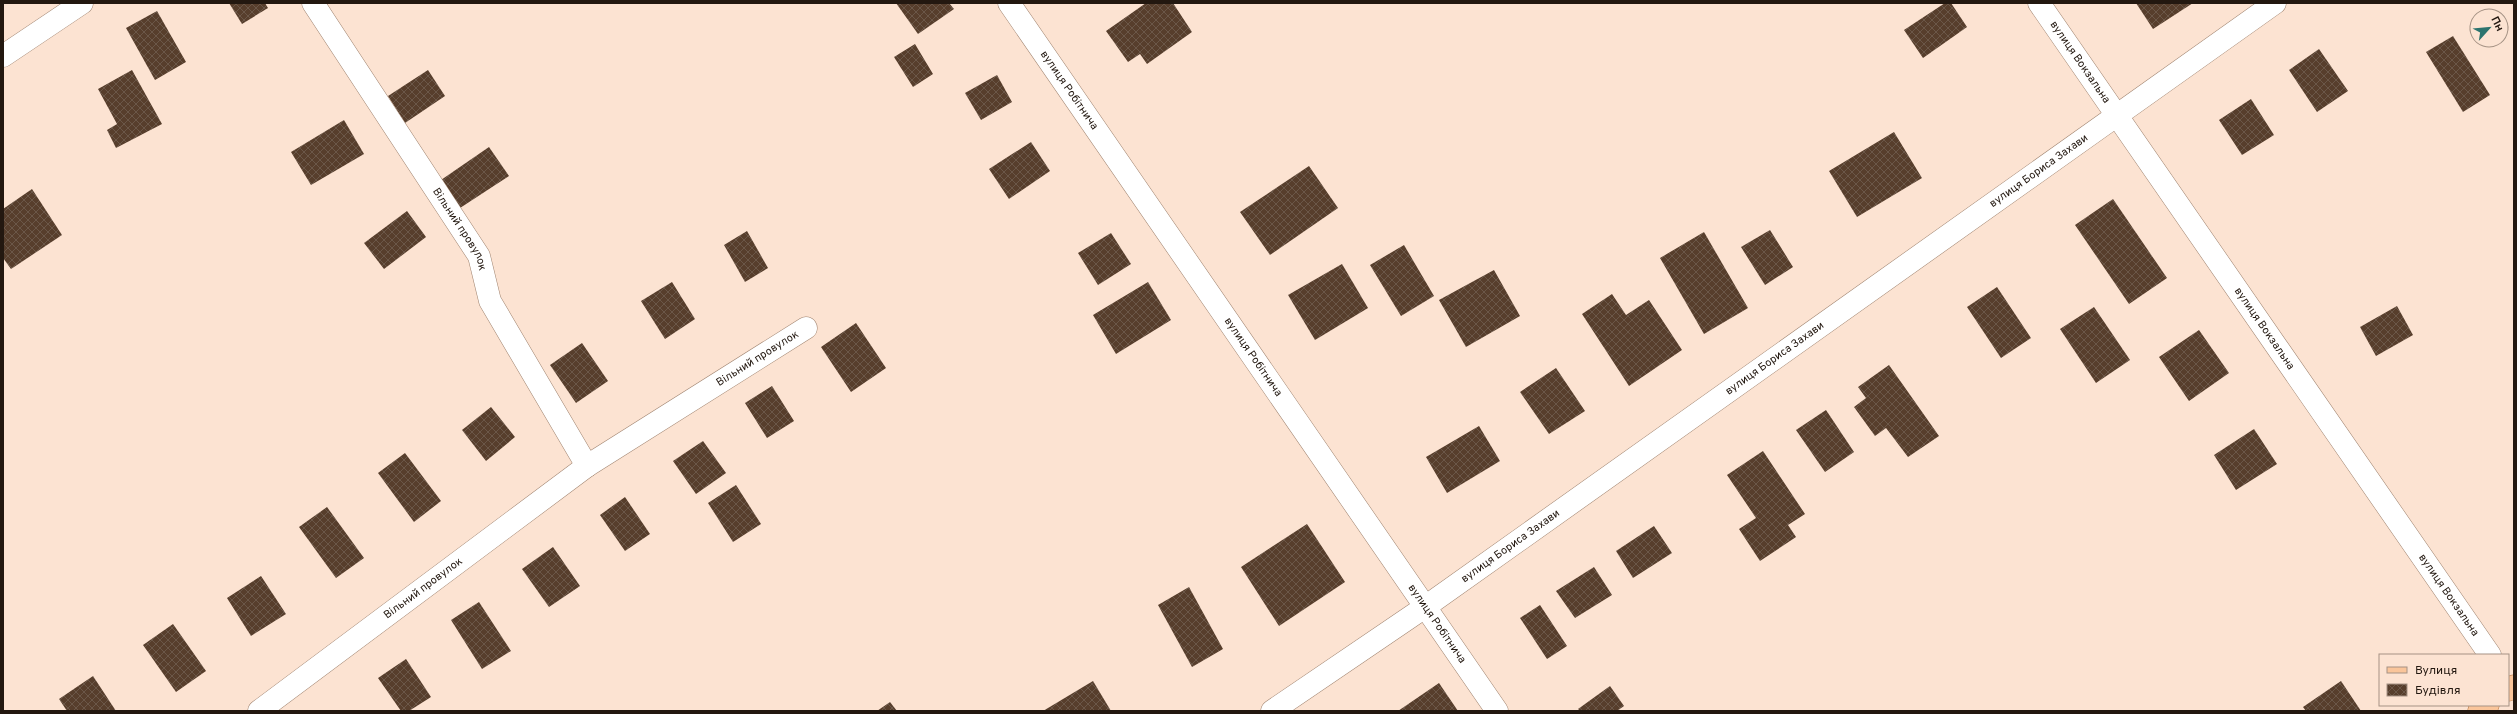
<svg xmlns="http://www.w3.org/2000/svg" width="2517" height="714" font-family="Overpass,sans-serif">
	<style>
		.building { fill: url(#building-cross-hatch) }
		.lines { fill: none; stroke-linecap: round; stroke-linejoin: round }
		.minor-casing { stroke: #a08470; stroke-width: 23 }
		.major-casing { stroke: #ad703e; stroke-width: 23 }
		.minor { stroke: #fff; stroke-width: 22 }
		.major { stroke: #fac59a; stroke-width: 22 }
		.labels { text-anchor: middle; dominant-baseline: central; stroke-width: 4; stroke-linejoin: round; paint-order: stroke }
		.street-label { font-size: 11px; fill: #231810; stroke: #fce3d2 }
	</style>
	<defs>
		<pattern id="building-cross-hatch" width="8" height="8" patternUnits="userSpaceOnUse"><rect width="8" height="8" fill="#573e2c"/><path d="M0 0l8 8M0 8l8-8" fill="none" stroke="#6b5748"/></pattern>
	</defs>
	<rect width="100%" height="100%" fill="#fce3d2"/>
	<g class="building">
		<polygon points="229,3 265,3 268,8 242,24"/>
		<polygon points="896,3 949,3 954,9 918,34"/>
		<polygon points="1146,3 1173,3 1192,32 1147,64 1140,54 1128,62 1106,31"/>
		<polygon points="1945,3 1951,3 1967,27 1923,58 1904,30"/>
		<polygon points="2136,3 2193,3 2153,29"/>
		<polygon points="157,11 186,62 155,80 126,28"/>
		<polygon points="2453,36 2490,95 2463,112 2426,52"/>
		<polygon points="915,44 933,74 913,87 894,57"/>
		<polygon points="2319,49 2348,91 2317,112 2289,70"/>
		<polygon points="132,70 162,124 116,148 107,130 117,124 98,89"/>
		<polygon points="428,70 445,96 405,123 388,96"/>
		<polygon points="997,75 1012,102 981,120 965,93"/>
		<polygon points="2251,99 2274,135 2242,155 2219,120"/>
		<polygon points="344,120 364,154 311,185 291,152"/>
		<polygon points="1894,132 1922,178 1857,217 1829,171"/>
		<polygon points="1031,142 1050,171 1009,199 989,169"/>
		<polygon points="489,147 509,176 460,208 441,180"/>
		<polygon points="1309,166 1338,208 1270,255 1240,212"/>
		<polygon points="32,189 62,235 11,269 3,258 3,209"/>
		<polygon points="2113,199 2167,278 2129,304 2075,225"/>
		<polygon points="407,211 426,237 384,269 364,243"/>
		<polygon points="1770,230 1793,267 1765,285 1741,247"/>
		<polygon points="747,231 768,268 745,282 724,245"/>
		<polygon points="1704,232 1748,308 1704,334 1660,258"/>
		<polygon points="1111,233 1131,264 1098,285 1078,253"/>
		<polygon points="1404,245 1434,296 1401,316 1370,265"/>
		<polygon points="1342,264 1368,308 1315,340 1288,295"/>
		<polygon points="1494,270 1520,316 1466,347 1439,300"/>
		<polygon points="672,282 695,319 665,339 641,301"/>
		<polygon points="1148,282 1171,320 1116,354 1093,315"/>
		<polygon points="1997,287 2031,338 2001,358 1967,307"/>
		<polygon points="1612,294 1626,315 1649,300 1682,350 1629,386 1582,314"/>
		<polygon points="2397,306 2413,335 2376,356 2360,327"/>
		<polygon points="2094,307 2130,360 2096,383 2060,329"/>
		<polygon points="856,323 886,368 851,392 821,347"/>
		<polygon points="2199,330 2229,373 2189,401 2159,357"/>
		<polygon points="582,343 608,381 576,403 550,365"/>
		<polygon points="1889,365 1939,436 1908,457 1886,428 1875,436 1854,407 1866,398 1858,387"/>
		<polygon points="1556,368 1585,411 1549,434 1520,392"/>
		<polygon points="772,386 794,421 767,438 745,403"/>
		<polygon points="491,407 515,437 486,461 462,430"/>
		<polygon points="1826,410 1854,452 1825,472 1796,430"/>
		<polygon points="1479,426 1500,461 1447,493 1426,457"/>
		<polygon points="2254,429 2277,464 2236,490 2214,455"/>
		<polygon points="703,441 726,473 696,494 673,461"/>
		<polygon points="1763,451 1805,514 1788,525 1796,537 1760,561 1739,529 1756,518 1727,475"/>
		<polygon points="405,453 441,501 414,522 378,473"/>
		<polygon points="736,485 761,524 733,542 708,503"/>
		<polygon points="625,497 650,534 625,551 600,515"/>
		<polygon points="327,507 364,558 336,578 299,527"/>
		<polygon points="1307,524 1345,582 1279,626 1241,567"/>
		<polygon points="1654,526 1672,553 1633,578 1616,551"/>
		<polygon points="553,547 580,586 549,607 522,569"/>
		<polygon points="1594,567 1612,595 1575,618 1556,591"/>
		<polygon points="261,576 286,614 251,636 227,598"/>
		<polygon points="1189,587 1223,649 1192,667 1158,605"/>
		<polygon points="479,602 511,651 482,669 451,620"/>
		<polygon points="1540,605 1567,646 1547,659 1520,618"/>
		<polygon points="173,624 206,671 176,692 143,645"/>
		<polygon points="406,659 431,697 409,711 401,711 378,678"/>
		<polygon points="93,676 116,711 67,711 59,699"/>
		<polygon points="1093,681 1111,711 1043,711"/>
		<polygon points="2341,681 2361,711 2306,711 2303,707"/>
		<polygon points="1439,683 1458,711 1398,711"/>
		<polygon points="1610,686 1624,706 1617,711 1580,711 1578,709"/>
		<polygon points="890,702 897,711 877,711"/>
	</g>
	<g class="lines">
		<g class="minor-casing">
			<g id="minor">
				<path id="s1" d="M313,3L479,256L490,301L587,466"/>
				<path id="s2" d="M1009,3L1497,711"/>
				<path id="s3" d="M2039,3L2490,655"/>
				<polyline points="3,56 82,3"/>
				<path id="s4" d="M259,711L587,466L806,328"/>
				<path id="s5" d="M1272,711L1425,607L2275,3"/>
			</g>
		</g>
		<g class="major-casing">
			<g id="major">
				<polyline points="2508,690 2514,686"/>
				<polyline points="2479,711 2488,705"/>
			</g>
		</g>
		<use href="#minor" class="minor"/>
		<use href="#major" class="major"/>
	</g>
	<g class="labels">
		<g class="street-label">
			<text stroke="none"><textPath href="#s3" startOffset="72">вулиця Вокзальна</textPath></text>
			<text stroke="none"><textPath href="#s2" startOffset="106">вулиця Робітнича</textPath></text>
			<text stroke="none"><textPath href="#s5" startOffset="938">вулиця Бориса Захави</textPath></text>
			<text stroke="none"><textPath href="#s1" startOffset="270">Вільний провулок</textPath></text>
			<text stroke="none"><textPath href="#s3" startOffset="396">вулиця Вокзальна</textPath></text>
			<text stroke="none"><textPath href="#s2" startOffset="430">вулиця Робітнича</textPath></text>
			<text stroke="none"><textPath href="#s4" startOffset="611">Вільний провулок</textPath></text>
			<text stroke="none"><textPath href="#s5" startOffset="614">вулиця Бориса Захави</textPath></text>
			<text stroke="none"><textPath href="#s5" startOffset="290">вулиця Бориса Захави</textPath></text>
			<text stroke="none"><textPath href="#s4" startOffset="205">Вільний провулок</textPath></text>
			<text stroke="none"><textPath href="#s3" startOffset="720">вулиця Вокзальна</textPath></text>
			<text stroke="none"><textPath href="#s2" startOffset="754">вулиця Робітнича</textPath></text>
		</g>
	</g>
	<rect width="2517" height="714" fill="none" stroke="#231810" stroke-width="8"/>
	<rect x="2379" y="654" width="130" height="52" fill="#fce3d2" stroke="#a59284"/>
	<rect x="2387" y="667" width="20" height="6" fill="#fac59a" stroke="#a59284"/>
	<text x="2415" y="674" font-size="12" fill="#231810">Вулиця</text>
	<rect x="2387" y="684" width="20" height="12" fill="url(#building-cross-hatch)" stroke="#a59284"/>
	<text x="2415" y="694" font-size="12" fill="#231810">Будівля</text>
	<g transform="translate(2489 28) rotate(63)"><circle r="19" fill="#fce3d2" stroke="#a59284"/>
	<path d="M0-3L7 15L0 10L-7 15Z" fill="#2c746e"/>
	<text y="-6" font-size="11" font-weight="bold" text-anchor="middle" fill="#231810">Пн</text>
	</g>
</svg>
